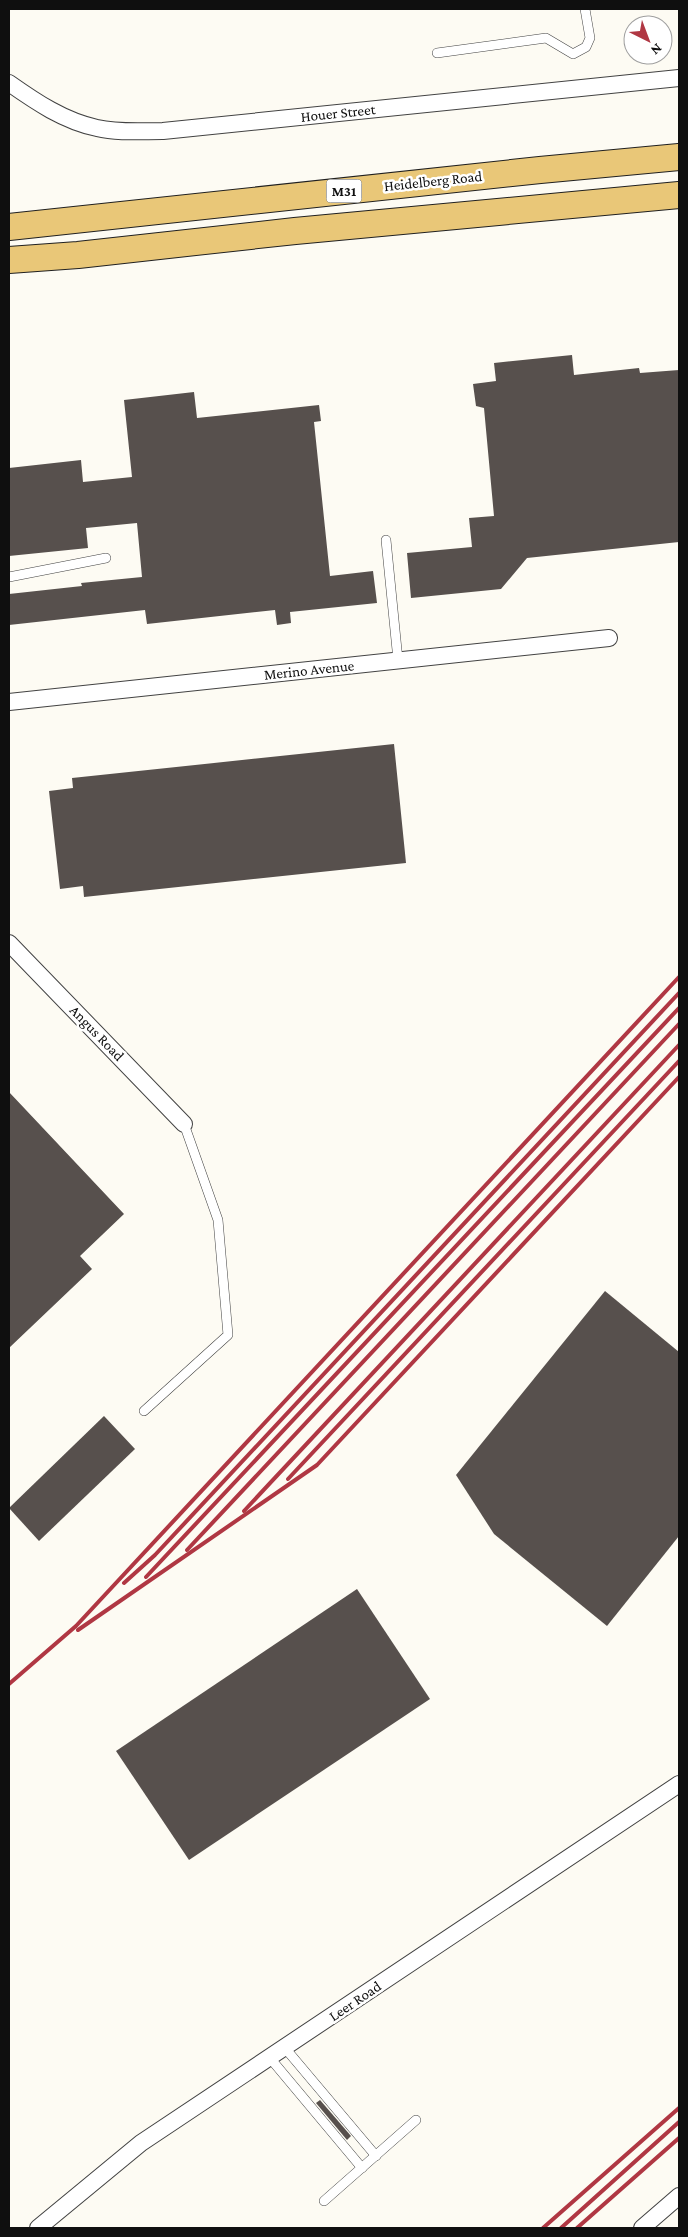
<svg xmlns="http://www.w3.org/2000/svg" width="688" height="2237" font-family="'Crimson Pro',serif">
	<style>
		.building { fill: #57504d }
		.lines { fill: none; stroke-linecap: round; stroke-linejoin: round }
		.lane-casing { stroke: #424242; stroke-width: 10 }
		.street-casing { stroke: #424242; stroke-width: 18 }
		.primary-casing { stroke: #202020; stroke-width: 28 }
		.lane { stroke: #fff; stroke-width: 9 }
		.street { stroke: #fff; stroke-width: 16 }
		.primary { stroke: #e9c778; stroke-width: 26 }
		.rail { stroke: #b03743; stroke-width: 4 }
		.labels { text-anchor: middle; dominant-baseline: central; stroke-width: 5; stroke-linejoin: round; paint-order: stroke }
		.shield { fill: #fff; stroke: #575757; stroke-width: 1 }
		.shield-label { font-size: 14px; font-weight: bold; fill: #0f0f0f }
		.street-label { font-size: 15px; fill: #0f0f0f; stroke: #fff }
	</style>
	<rect width="100%" height="100%" fill="#fdfbf3"/>
	<g class="building">
		<polygon points="572,355 574,375 639,368 640,373 679,370 679,542 527,558 501,589 411,598 407,553 472,547 469,518 494,516 484,408 476,406 473,384 496,381 494,363"/>
		<polygon points="194,392 197,418 319,405 321,421 314,422 330,576 373,571 377,603 290,612 291,623 277,625 275,610 147,624 145,610 9,625 9,594 82,586 81,583 142,577 137,523 86,528 88,548 9,556 9,468 81,460 83,482 132,477 124,400"/>
		<polygon points="394,744 406,863 84,897 83,886 60,889 49,791 73,788 72,778"/>
		<polygon points="9,1092 124,1214 80,1256 92,1269 9,1348"/>
		<polygon points="605,1291 679,1352 679,1536 607,1626 494,1534 456,1475"/>
		<polygon points="104,1416 135,1449 39,1541 9,1508"/>
		<polygon points="357,1589 430,1699 189,1860 116,1751"/>
		<polygon points="320,2100 351,2136 347,2140 316,2103"/>
	</g>
	<g class="lines">
		<g class="lane-casing">
			<g id="lane">
				<polyline points="437,53 546,38 573,54 586,47 590,38 585,9"/>
				<polyline points="386,540 398,660"/>
				<polyline points="9,577 106,558"/>
				<polyline points="144,1411 228,1335 218,1220 184,1124"/>
				<polyline points="285,2048 376,2156"/>
				<polyline points="270,2058 362,2168"/>
				<polyline points="324,2201 416,2120"/>
			</g>
		</g>
		<g class="street-casing">
			<g id="street">
				<path d="M9,83C36,102 64,121 97,128C118,133 141,131 163,131L679,78"/>
				<polyline points="9,702 609,638"/>
				<polyline points="9,943 184,1124"/>
				<polyline points="38,2228 141,2143 679,1784"/>
				<polyline points="642,2228 679,2196"/>
			</g>
		</g>
		<g class="primary-casing">
			<g id="primary">
				<polyline points="9,227 540,170 679,157"/>
				<polyline points="9,260 78,255 295,231 679,195"/>
			</g>
		</g>
		<use href="#lane" class="lane"/>
		<use href="#street" class="street"/>
		<use href="#primary" class="primary"/>
		<g class="rail">
			<polyline points="288,1479 679,1061"/>
			<polyline points="244,1511 679,1045"/>
			<polyline points="187,1550 679,1024"/>
			<polyline points="146,1577 679,1008"/>
			<polyline points="124,1583 155,1555 679,993"/>
			<polyline points="78,1630 317,1465 679,1077"/>
			<polyline points="9,1684 76,1626 679,977"/>
			<polyline points="543,2228 679,2108"/>
			<polyline points="561,2228 679,2122"/>
			<polyline points="577,2228 679,2138"/>
		</g>
	</g>
	<g class="labels">
		<rect class="shield" x="326.5" y="179.5" width="35" height="23" rx="4"/>
		<g class="shield-label">
			<text x="344" y="191">M31</text>
		</g>
		<g class="street-label">
			<text transform="translate(338 113) rotate(-6)">Houer Street</text>
			<text transform="translate(433 181) rotate(-6)">Heidelberg Road</text>
			<text transform="translate(309 670) rotate(-6)">Merino Avenue</text>
			<text transform="translate(97 1033) rotate(46)">Angus Road</text>
			<text transform="translate(355 2001) rotate(-34)">Leer Road</text>
		</g>
	</g>
	<rect width="688" height="2237" fill="none" stroke="#0f0f0f" stroke-width="20"/>
	<g transform="translate(648 40) rotate(138)"><circle r="24" fill="#ffffff" stroke="#9f9f9f"/>
	<path d="M0-4L9 19L0 12L-9 19Z" fill="#b03743"/>
	<text y="-8" font-size="14" font-weight="bold" text-anchor="middle" fill="#0f0f0f">N</text>
	</g>
</svg>
